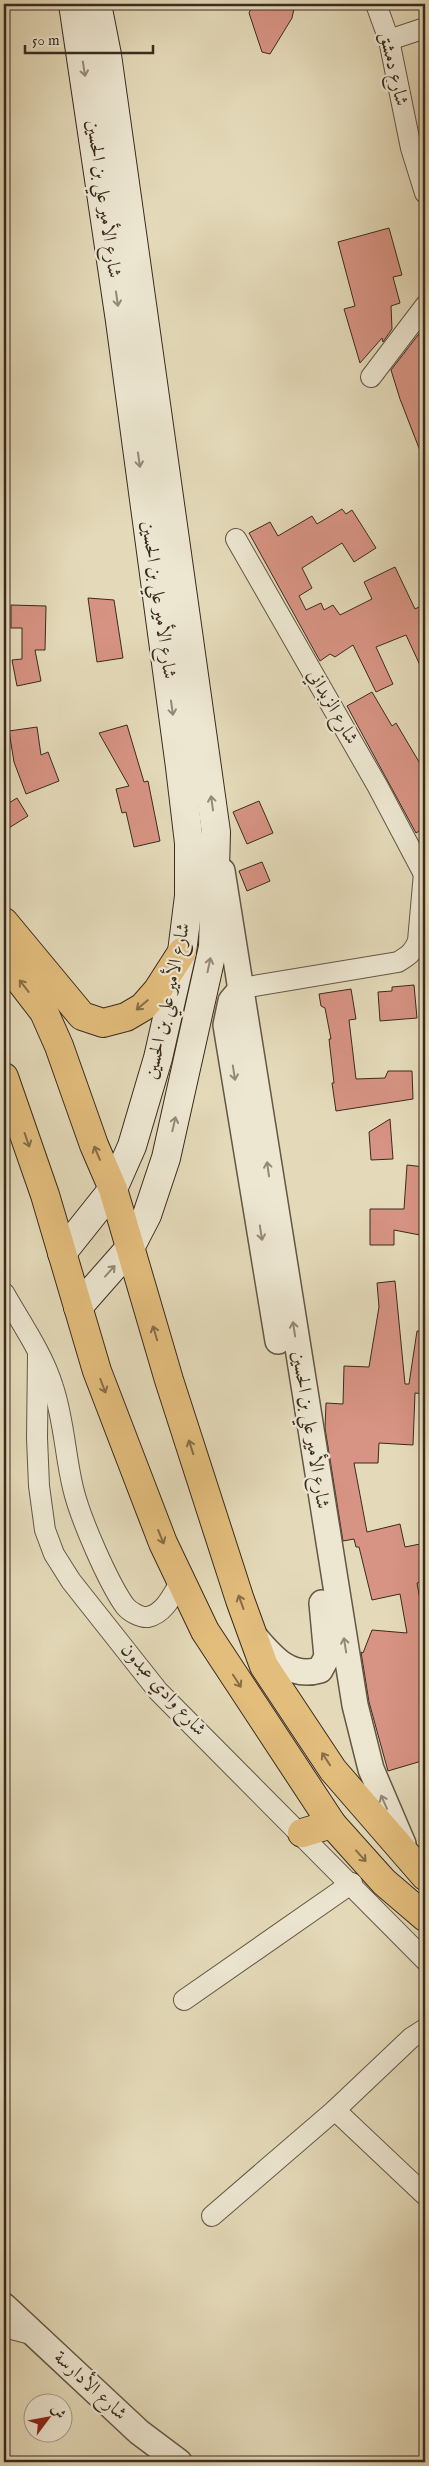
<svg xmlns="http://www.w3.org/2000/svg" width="429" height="2466" font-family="'IM FELL English',Amiri,serif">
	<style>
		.building { fill: #d79383; stroke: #3a2b1e }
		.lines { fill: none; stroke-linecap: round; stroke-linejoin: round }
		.minor-casing { stroke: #645745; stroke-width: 22 }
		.tertiary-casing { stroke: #645745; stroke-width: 28 }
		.secondary-casing { stroke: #3a2b1e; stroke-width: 30 }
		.primary-casing { stroke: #3a2b1e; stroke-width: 30 }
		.minor { stroke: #ede7d2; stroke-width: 20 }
		.tertiary { stroke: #ede7d2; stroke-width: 25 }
		.secondary { stroke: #ede7d2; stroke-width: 28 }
		.primary { stroke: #e2bd7c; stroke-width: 28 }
		.oneway { stroke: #948978 }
		.oneway2 { stroke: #866d48 }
		.labels { text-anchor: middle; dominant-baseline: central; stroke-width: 4.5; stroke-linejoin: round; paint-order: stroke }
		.street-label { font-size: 19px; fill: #3a2b1e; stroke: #ede7d2 }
	</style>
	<rect width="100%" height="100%" fill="#e4dab9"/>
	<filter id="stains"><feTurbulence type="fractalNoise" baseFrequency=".004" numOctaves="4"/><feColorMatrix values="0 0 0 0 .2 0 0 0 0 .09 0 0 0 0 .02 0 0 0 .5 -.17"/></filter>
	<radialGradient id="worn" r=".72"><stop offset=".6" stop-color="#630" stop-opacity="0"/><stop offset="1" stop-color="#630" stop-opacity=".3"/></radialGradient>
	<g class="building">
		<polygon points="253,4 295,4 292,18 270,54 262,52 249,13"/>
		<polygon points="389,228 402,275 393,277 400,303 391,306 392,329 383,342 382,338 360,363 344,309 355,306 338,242"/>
		<polygon points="425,326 425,461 424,461 400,399 391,370"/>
		<polygon points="342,509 346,514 352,510 376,548 354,562 342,543 302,568 312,588 299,596 306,610 321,603 324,610 333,605 340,615 372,599 364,582 395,567 415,609 421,606 425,616 425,676 406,635 376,647 393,684 376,692 353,645 335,657 330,654 320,661 249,533 270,522 278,536 312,516 317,524"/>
		<polygon points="88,598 114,600 123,658 97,662"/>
		<polygon points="11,605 46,606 45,650 35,650 41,681 17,686 12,660 22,659 22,628 11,628"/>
		<polygon points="372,692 392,726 396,723 425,772 425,828 416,833 347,706"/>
		<polygon points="127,725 144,782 148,781 160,841 134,847 126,812 122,813 116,789 129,786 99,733"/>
		<polygon points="37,727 41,755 48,752 59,781 26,794 14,762 9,731"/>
		<polygon points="17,798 28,816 4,831 4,806"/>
		<polygon points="259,801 273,833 247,844 233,812"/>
		<polygon points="262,862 270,881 247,891 239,871"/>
		<polygon points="414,985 417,1018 380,1021 378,992 392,991 392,987"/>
		<polygon points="351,989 356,1019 349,1020 356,1079 385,1078 388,1071 412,1071 413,1099 336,1111 332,1083 334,1083 329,1039 331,1039 325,1008 321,1006 319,994"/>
		<polygon points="390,1119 393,1159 371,1160 369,1132"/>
		<polygon points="407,1165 425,1167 425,1236 394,1230 394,1245 370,1245 370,1209 404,1209"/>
		<polygon points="395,1281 405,1384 409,1384 417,1331 425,1332 425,1394 415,1393 413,1445 379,1443 378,1463 354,1463 367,1532 400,1524 405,1547 425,1543 425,1581 417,1583 425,1627 425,1760 388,1771 369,1702 361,1652 363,1653 372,1630 407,1633 400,1594 372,1600 359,1547 356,1547 354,1539 343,1541 325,1428 326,1403 343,1404 344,1366 369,1367 379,1307 377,1283"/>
	</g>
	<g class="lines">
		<g class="minor-casing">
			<g id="minor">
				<polyline points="376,4 389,40 411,148 425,193"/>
				<polyline points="389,40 425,28"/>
				<polyline points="371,377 425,306"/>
				<polyline points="236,539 378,787 425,876"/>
				<path d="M242,988L398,962C408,956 414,952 418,941L424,873"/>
				<path d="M4,1293C21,1323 43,1354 53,1387C64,1420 65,1455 73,1488C80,1518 108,1582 125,1606C130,1612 141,1618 148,1617C165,1613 173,1594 181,1581"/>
				<polyline points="38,1353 37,1438 39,1486 45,1530 54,1554 71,1581 158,1691 425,1960"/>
				<polyline points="184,2000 352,1883"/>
				<polyline points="335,2110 425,2195"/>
				<polyline points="212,2216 335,2110 411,2038 425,2029"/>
				<polyline points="4,2327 35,2335"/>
			</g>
		</g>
		<g class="tertiary-casing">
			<g id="tertiary">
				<polyline points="222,871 355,1705 371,1769 403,1844"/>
				<polyline points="242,988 231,1001 226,1025 278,1341"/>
				<path d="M255,1637C272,1657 290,1679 320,1670L327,1657L322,1603"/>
				<polyline points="4,2306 139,2432 179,2462"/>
			</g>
		</g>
		<g class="secondary-casing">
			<g id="secondary">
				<polyline points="62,1253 113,1189 132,1146 158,1058 182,952 189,896 189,843 180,767 120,321 73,4"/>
				<polyline points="78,1307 130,1248 147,1215 166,1158 213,947 216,832 107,55 97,4"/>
			</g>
		</g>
		<g class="primary-casing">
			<g id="primary">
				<polyline points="4,922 82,1016 103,1023 126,1017 143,1007 157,991 182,952"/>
				<polyline points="4,960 44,1012 59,1046 94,1145 113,1189 169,1380 240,1600 264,1666 333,1770 425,1876"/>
				<polyline points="4,1077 45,1195 97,1371 163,1543 205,1631 332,1824 384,1882 425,1917"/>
				<polyline points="302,1833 332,1824"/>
			</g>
		</g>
		<use href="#minor" class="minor"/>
		<use href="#tertiary" class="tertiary"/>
		<use href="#secondary" class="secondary"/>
		<use href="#primary" class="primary"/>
	</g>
	<defs><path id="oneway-shaft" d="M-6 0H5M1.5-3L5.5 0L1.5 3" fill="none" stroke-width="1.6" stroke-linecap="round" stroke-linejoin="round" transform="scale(1.25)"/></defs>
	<g class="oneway">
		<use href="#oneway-shaft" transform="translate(84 69) rotate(81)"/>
		<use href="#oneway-shaft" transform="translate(117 299) rotate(82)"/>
		<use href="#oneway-shaft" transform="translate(139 460) rotate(82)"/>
		<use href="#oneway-shaft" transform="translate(172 708) rotate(82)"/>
		<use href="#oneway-shaft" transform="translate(212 803) rotate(-98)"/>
		<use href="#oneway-shaft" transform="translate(209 965) rotate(-78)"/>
		<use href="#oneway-shaft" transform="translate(234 1073) rotate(81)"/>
		<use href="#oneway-shaft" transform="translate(174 1124) rotate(-77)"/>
		<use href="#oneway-shaft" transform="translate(268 1169) rotate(-98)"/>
		<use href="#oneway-shaft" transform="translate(261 1233) rotate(81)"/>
		<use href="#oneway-shaft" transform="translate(110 1271) rotate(-48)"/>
		<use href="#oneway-shaft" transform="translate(294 1329) rotate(-99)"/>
		<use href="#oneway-shaft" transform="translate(345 1645) rotate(-99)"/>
		<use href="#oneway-shaft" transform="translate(384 1802) rotate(-114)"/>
	</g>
	<g class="oneway2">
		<use href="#oneway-shaft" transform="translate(24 986) rotate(-128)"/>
		<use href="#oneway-shaft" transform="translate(142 1005) rotate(140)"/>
		<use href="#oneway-shaft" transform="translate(27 1140) rotate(71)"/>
		<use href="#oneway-shaft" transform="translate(97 1153) rotate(-113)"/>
		<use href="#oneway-shaft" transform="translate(155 1333) rotate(-107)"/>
		<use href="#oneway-shaft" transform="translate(103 1386) rotate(69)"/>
		<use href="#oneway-shaft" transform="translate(191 1447) rotate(-108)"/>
		<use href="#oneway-shaft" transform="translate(161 1537) rotate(68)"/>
		<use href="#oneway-shaft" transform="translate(241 1602) rotate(-110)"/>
		<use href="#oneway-shaft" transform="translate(237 1681) rotate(57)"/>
		<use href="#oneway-shaft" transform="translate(326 1759) rotate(-123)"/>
		<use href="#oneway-shaft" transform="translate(361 1856) rotate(48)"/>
	</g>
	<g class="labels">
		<g class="street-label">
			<text transform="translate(393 69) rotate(77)">شارع دمشق</text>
			<text transform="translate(103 199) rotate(82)">شارع الأمير علي بن الحسين</text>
			<text transform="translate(158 600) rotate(82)">شارع الأمير علي بن الحسين</text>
			<text transform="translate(332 707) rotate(60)">شارع الزبداني</text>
			<text transform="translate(168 1001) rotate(-78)">شارع الأمير علي بن الحسين</text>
			<text transform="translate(310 1430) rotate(81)">شارع الأمير علي بن الحسين</text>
			<text transform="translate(163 1690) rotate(48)">شارع وادي عبدون</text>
			<text transform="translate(90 2386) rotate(43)">شارع الأدارسة</text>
		</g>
	</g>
	<rect width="429" height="2466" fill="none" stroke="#e4dab9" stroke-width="20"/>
	<rect x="5" y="5" width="419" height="2456" fill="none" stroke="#3a2b1e" stroke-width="2.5"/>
	<rect x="10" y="10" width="409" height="2446" fill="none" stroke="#3a2b1e"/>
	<g transform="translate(48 2418) rotate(58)"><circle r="24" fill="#ede7d2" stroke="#a59c8a"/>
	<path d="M0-4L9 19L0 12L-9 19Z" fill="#8f2418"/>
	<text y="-8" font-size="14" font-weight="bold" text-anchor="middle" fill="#3a2b1e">ش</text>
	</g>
	<path d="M25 45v8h128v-8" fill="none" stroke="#3a2b1e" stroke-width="2.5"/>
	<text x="32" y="45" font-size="15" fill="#3a2b1e" stroke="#ede7d2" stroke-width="4" paint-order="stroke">50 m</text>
	<rect width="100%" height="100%" filter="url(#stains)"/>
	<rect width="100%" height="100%" fill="url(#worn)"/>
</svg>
